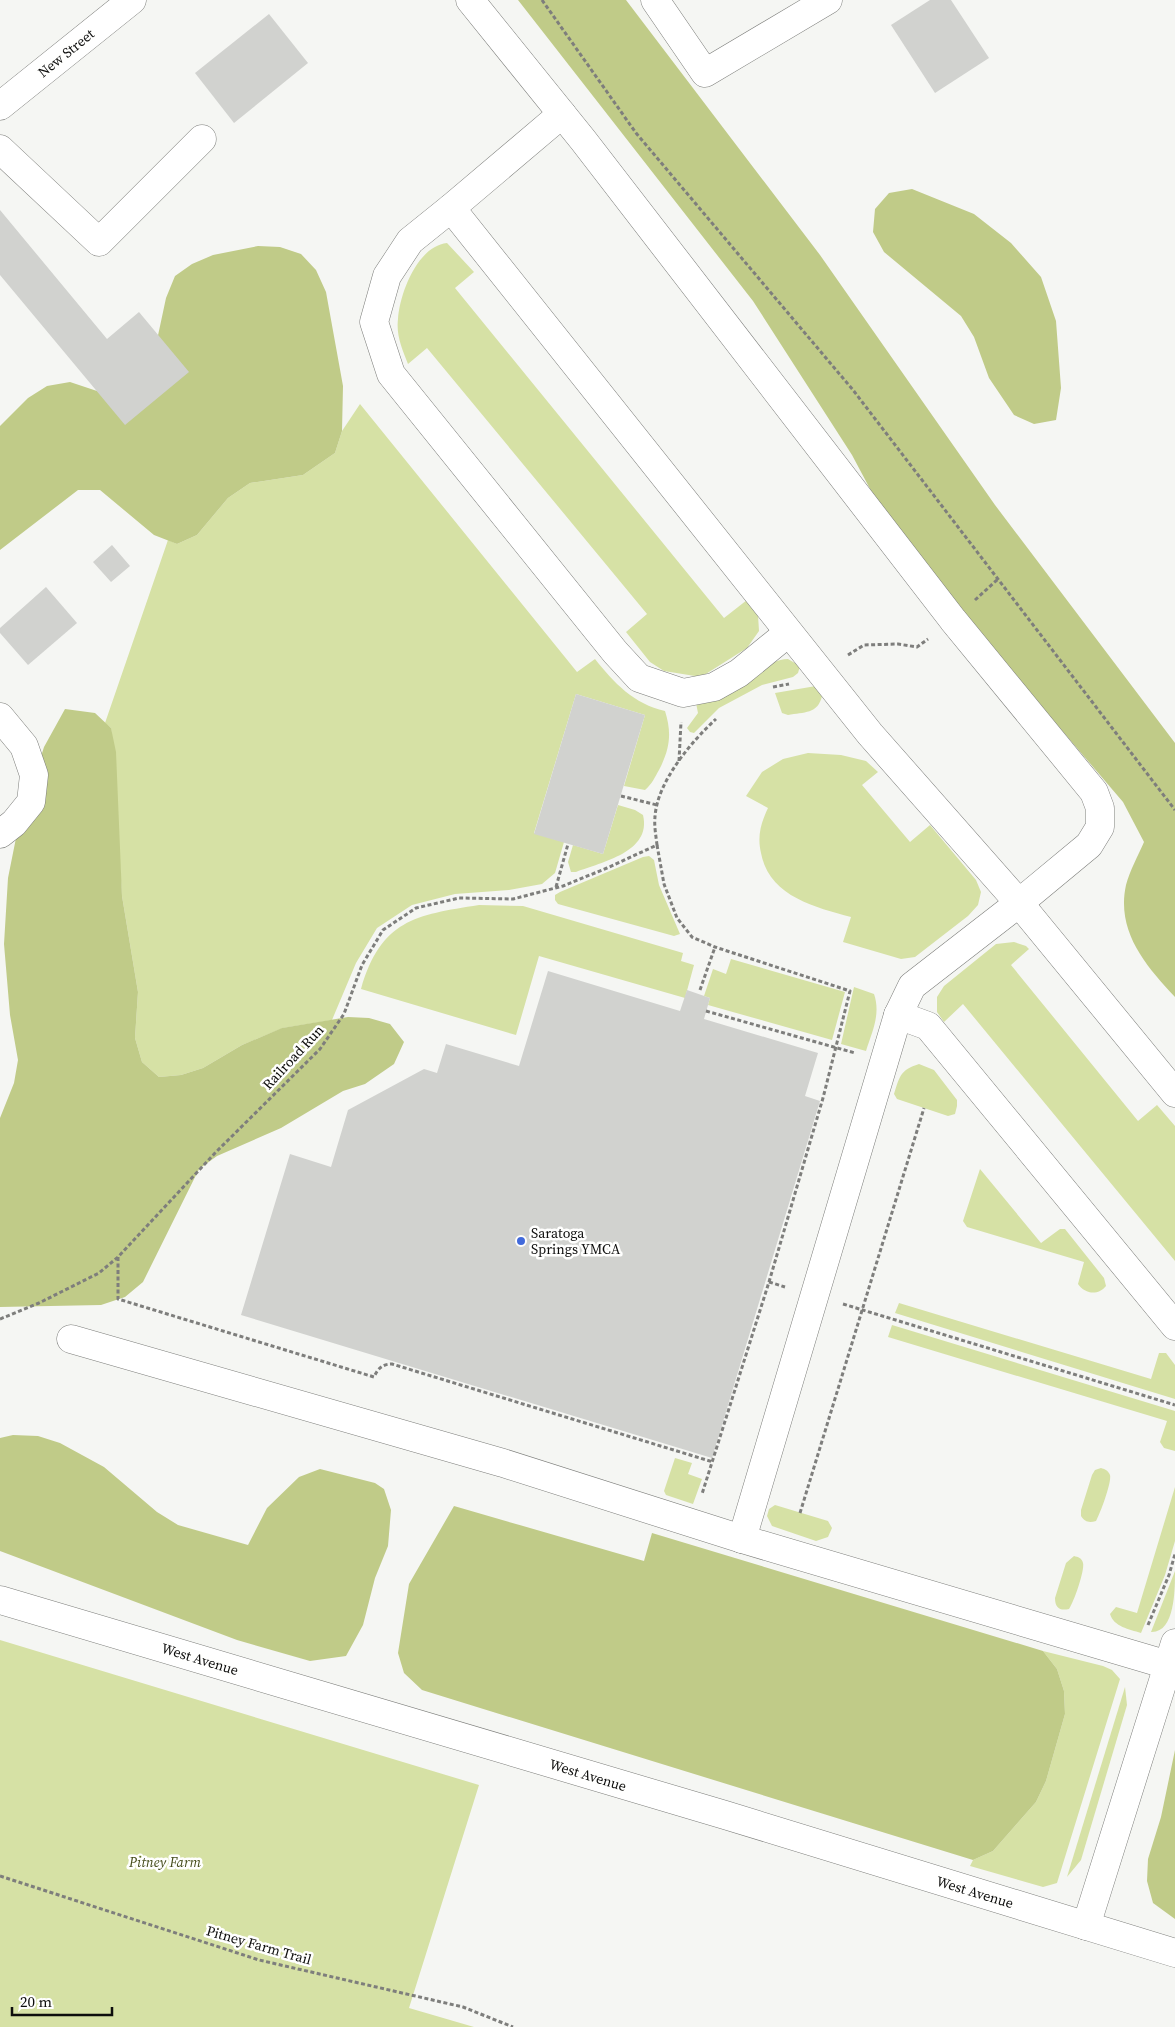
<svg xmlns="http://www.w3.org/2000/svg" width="1175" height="2027" font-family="'Source Serif 4',serif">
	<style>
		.green { fill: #d6e1a5 }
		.forest { fill: #c0cb88 }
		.building { fill: #d1d2cf }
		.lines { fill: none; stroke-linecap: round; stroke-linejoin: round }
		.minor-casing { stroke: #7d7e7b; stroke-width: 29 }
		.path { stroke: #7e7e7c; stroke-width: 3; stroke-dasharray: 4 2.5; stroke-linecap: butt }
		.minor { stroke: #fff; stroke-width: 28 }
		.poi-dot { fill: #426adb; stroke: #fffffe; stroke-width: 2 }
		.labels { text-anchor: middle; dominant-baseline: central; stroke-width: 5; stroke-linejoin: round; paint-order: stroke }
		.street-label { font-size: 14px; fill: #0d0d0c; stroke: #fffffe }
		.poi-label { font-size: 14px; fill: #0d0d0c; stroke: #fffffe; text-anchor: start }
		.park-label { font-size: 14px; font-style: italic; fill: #444b19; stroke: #fffffe }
	</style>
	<rect width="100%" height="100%" fill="#f5f6f3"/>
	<g class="green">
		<path d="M447,243L474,272L455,288L724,618L747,600L758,615L759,631L747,648L701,677L664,671L650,662L626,632L647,614L427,348L408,364C402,349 396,335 398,319C400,292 418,246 447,243Z"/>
		<path d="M360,404L577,672L595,659C614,683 634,704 665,711C672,733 670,749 659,770C655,777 652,784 645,790L624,786L645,715L576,694L534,833L564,842L555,873L542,884L509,890L455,894L412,905L377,928L356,963L332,1020L283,1028L242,1045L203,1068L181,1075L159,1077L142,1062L135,1038L138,992L122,896L111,728L105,723L168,540L177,544L197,535L228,498L250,483L303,475L335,453L342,431Z"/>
		<path d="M788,659L800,666L798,673L793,677L762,685L719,708L694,733L690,732L687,728L698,713L696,703C707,703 720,699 730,694C751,684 762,660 788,659Z"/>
		<path d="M816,686L822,696C818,714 804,712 788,715L782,713L775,693Z"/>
		<path d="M808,753L841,755L866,761L878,772L862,785L910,842L930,825L976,880L981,892L978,905L968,916L915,957L901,959L843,942L851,917C814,907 769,896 761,853C757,836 761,823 768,808L746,796L762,772L783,759Z"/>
		<path d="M618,805L635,810L643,815C652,852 602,862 576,872H571L568,862L573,845L603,854Z"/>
		<polygon points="649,856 654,860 659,885 680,934 674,936 558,904 555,900 555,895 560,892 643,857"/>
		<path d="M479,905L523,906L683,953L681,961L694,965L685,998L539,956L516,1035L361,989C381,920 415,915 479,905Z"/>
		<polygon points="1014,942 1026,946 1029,949 1011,965 1138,1121 1157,1105 1175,1126 1175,1261 963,1004 944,1022 937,1012 937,997 944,986 996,944"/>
		<polygon points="731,959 845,992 832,1040 708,1005 710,998 704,996 713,969 726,974"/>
		<path d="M854,987L874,994C881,1014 872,1032 866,1051L841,1044Z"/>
		<path d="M919,1064L934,1070L957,1100V1106L955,1114L948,1116L897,1099L894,1094C900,1076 900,1070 919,1064Z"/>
		<path d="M980,1169L1041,1243L1060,1229H1065L1104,1278L1106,1286C1098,1296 1085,1294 1078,1284L1084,1262L967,1227L963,1221Z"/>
		<polygon points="899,1303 1151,1379 1159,1353 1166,1353 1175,1365 1175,1399 895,1313"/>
		<polygon points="892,1325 1175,1411 1175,1451 1164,1448 1160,1442 1167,1421 888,1337"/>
		<polygon points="675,1458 692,1463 688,1474 702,1479 693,1504 666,1495 664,1491"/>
		<path d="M1101,1468C1104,1469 1108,1470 1110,1475C1112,1482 1100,1514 1096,1521C1089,1523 1085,1522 1081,1516V1510L1092,1475L1095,1470Z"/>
		<path d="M1175,1487V1541L1165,1575L1141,1633C1129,1629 1114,1627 1110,1614L1116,1607L1137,1613Z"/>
		<polygon points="775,1505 828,1521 832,1528 828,1537 816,1541 772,1526 767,1516 769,1509"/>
		<path d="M1074,1556C1078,1557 1082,1558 1083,1563C1085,1570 1074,1602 1069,1609C1060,1611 1055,1608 1055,1598L1066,1563Z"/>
		<path d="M1175,1571C1175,1589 1175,1633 1151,1632Z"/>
		<polygon points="0,1640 479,1785 409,2008 474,2027 0,2027"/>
		<polygon points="1043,1651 1103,1666 1112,1670 1120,1679 1057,1883 1043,1887 970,1866 973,1860 993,1851 1036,1802 1046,1781 1065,1714 1064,1691 1057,1669"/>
		<polygon points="1125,1687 1127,1705 1081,1860 1067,1877"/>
	</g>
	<g class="forest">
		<path d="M518,0H626L820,255L995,505L1175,743V997C1145,965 1116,931 1126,885C1130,870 1138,856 1144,842L1123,802L912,555L885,517L852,455L753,301Z"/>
		<polygon points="912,189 974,214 1011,243 1041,277 1056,321 1061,388 1056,420 1034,424 1014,415 989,378 974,337 961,316 884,252 873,232 875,209 889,193"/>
		<polygon points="258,246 280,247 301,254 316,270 326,292 343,386 342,431 335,453 303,475 250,483 228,498 197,535 177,544 154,535 100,490 78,490 0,550 0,426 28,398 47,386 70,382 133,403 147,387 166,298 175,276 192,264 213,255"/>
		<polygon points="65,709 95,713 111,728 116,752 122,896 138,992 135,1038 142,1062 159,1077 181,1075 203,1068 242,1045 282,1028 348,1017 369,1018 390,1024 404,1042 394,1064 365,1084 343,1091 281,1128 217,1156 199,1169 143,1282 125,1297 101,1305 0,1307 0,1118 14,1083 18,1060 10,1015 4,944 8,878 17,833 44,747"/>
		<polygon points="13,1435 38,1436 60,1443 104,1467 157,1512 178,1525 248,1545 267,1508 299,1477 320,1469 375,1483 384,1489 391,1510 388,1546 375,1578 363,1625 346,1656 310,1661 237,1640 0,1551 0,1438"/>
		<polygon points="454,1506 644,1561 652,1533 1043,1651 1057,1669 1064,1691 1065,1714 1046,1781 1036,1802 993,1851 973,1860 422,1690 404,1673 398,1653 409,1584"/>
		<polygon points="1175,1750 1175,1919 1153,1903 1147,1881 1148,1859 1161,1817"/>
	</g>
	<g class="building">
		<polygon points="930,0 951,0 989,58 935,93 891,25"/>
		<polygon points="269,14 308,63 234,123 195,73"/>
		<polygon points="0,210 107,339 139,312 189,372 125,425 0,275"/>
		<polygon points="112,545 130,566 111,582 93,562"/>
		<polygon points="46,587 77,623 28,665 0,633 0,628"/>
		<polygon points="576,694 645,715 603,854 534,834"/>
		<polygon points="548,971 680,1011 687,990 710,998 704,1019 818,1053 805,1096 820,1101 712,1458 241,1315 290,1154 331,1167 348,1110 424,1069 437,1073 446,1044 519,1066"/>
	</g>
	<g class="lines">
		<g class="minor-casing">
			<g id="minor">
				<polyline points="470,0 583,140 953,620 1094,792 1100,808 1100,827 1089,845 1019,903 912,986 898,1015 742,1539"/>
				<polyline points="655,0 705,73 828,0"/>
				<polyline points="0,106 132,0"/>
				<polyline points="562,114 451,208 870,734 1019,903 1175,1093"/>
				<polyline points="0,149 99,242 202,139"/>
				<polyline points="451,208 410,241 387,276 374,322 391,374 615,652 639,678 683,693 714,687 739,673 788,633"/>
				<polyline points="0,717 24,746 34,775 31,802 14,823 0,834"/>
				<polyline points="898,1015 928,1026 1175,1326"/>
				<polyline points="71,1339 503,1463 742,1539 1168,1665"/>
				<polyline points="0,1600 725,1815 1175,1953"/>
				<polyline points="1086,1926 1175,1643"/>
			</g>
		</g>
		<g class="path">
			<polyline points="542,0 636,133 853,390 1175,810"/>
			<polyline points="975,600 998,579"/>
			<polyline points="848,655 864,645 898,644 917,647 928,639"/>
			<polyline points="773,687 789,684"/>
			<polyline points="679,761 681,722"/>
			<polyline points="621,796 657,805"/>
			<polyline points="657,845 664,884 677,918 692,937 715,947 850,991 823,1098 769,1282 702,1494"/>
			<polyline points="556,887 568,844"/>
			<polyline points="700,990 715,947"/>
			<polyline points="706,1011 855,1053"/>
			<path d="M118,1257V1299L374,1377C378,1368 383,1364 392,1364L713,1462"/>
			<polyline points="769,1282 785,1287"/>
			<polyline points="843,1304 1175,1405"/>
			<path d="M0,1319L39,1303L99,1273L118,1257L215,1153L320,1049L344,1014L362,965L383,930L416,908L459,898L513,899L563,886L607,868L657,845C656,836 654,826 655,817C657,782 691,742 716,719"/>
			<polyline points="800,1513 924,1108"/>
			<polyline points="1148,1625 1169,1575 1175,1554"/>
			<polyline points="0,1876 259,1960 463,2007 513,2027"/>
		</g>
		<use href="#minor" class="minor"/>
	</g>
	<circle class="poi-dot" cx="521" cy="1241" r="5"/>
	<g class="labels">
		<g class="street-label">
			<text transform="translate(66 53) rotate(-39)">New Street</text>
			<text transform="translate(293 1057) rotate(-47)">Railroad Run</text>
			<text transform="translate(200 1659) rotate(17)">West Avenue</text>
			<text transform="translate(588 1775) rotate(17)">West Avenue</text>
			<text transform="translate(975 1892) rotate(17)">West Avenue</text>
			<text transform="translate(259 1945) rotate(16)">Pitney Farm Trail</text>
		</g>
		<g class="poi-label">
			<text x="531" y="1233">Saratoga<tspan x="531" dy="16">Springs YMCA</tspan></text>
		</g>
		<g class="park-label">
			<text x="165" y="1862">Pitney Farm</text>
		</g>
	</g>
	<path d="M12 2007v8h100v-8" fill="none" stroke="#0d0d0c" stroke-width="2.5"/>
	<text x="20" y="2007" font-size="15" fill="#0d0d0c" stroke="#fffffe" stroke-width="4" paint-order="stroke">20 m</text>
</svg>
